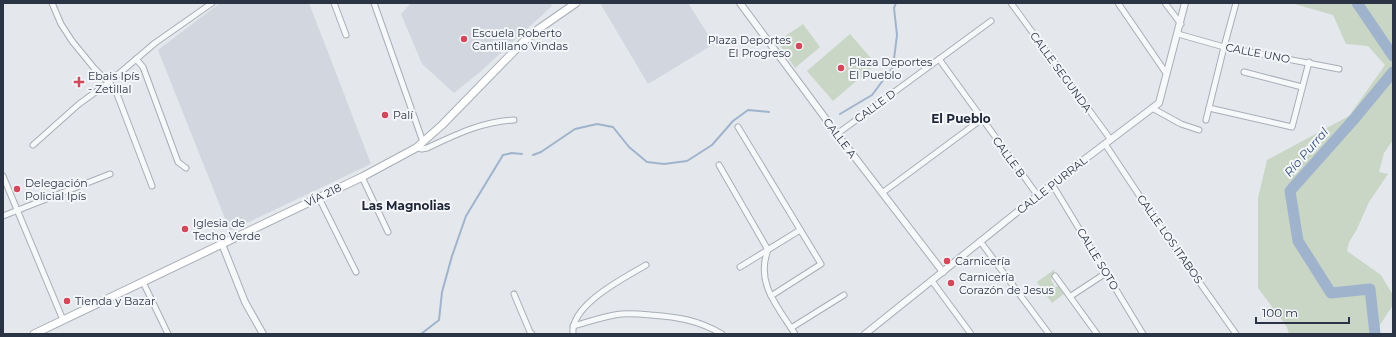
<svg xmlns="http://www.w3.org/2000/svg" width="1396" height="337" font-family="Montserrat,sans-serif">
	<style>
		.built { fill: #d2d6de }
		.green { fill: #c9d6c5 }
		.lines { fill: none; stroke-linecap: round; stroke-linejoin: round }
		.stream { stroke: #9fb4cc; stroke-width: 2 }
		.river { stroke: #9fb4cc; stroke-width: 11 }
		.minor-casing { stroke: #a9aeb7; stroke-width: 7 }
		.tertiary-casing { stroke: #a9aeb7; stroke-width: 8 }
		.secondary-casing { stroke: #a9aeb7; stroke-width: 9 }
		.minor { stroke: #f7f8fa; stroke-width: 5 }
		.tertiary { stroke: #f7f8fa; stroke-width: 6 }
		.secondary { stroke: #fff; stroke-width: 7 }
		.poi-dot { fill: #d1495b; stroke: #f4f6f9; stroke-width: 1.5 }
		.labels { text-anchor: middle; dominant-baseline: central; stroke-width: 4; stroke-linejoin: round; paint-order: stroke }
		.poi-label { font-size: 11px; fill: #2b3445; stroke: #f4f6f9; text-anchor: start }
		.street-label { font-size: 11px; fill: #2b3445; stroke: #f4f6f9 }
		.neighbourhood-label { font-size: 12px; font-weight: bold; fill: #1d2536; stroke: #f4f6f9 }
		.water-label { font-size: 12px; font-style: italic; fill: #34527a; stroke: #f4f6f9 }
	</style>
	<rect width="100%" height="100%" fill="#e4e7ec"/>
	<g class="built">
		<polygon points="220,3 309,3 371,164 230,231 158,50"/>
		<polygon points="411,3 550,3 552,6 480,72 454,93 422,64 401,14"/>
		<polygon points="600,3 688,3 714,44 648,84"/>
	</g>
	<g class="green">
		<polygon points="1291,3 1393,3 1393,140 1384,153 1379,172 1388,174 1369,202 1357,229 1349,242 1347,251 1381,275 1393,295 1393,305 1374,334 1289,334 1287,327 1258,288 1258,198 1267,160 1349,116 1385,65 1368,46 1346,44 1333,15"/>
		<polygon points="803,24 820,47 795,68 779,44 781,39"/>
		<polygon points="850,34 876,64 833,101 807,71"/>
		<polygon points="1055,269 1051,280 1055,287 1059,286 1064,294 1052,303 1037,282"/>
	</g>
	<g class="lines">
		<g class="stream">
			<polyline points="840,114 872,95 893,67 897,35 894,8 896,3"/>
			<polyline points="533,155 541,152 575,129 597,124 613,127 629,147 647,162 664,164 687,161 712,145 733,121 748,110 769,112"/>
			<polyline points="421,334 439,320 442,292 452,256 466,216 503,155 512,153 522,154"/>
		</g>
		<g class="river">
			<polyline points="1357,3 1393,56"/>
			<polyline points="1375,334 1370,289 1331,293 1298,241 1290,191 1355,118 1393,72"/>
		</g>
		<g class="minor-casing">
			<g id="minor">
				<polyline points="52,3 61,24 72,41 94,68 113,87 117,94 152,186"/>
				<polyline points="334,3 346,35"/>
				<polyline points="374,3 423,142"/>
				<polyline points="1011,3 1111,140"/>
				<polyline points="1118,3 1166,73"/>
				<polyline points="1165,3 1181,24"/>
				<polyline points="1178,34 1224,47 1339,69"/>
				<polyline points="136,59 143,67 178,162 186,168"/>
				<polyline points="939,59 1038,196"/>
				<polyline points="1244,72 1302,87"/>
				<polyline points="1152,108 1181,124 1199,130"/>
				<polyline points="1209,108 1292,127 1309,62"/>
				<polyline points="1206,120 1224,47 1236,3"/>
				<polyline points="738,127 821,264 771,296"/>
				<polyline points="837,134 991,21"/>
				<polyline points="1105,144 1157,222 1236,334"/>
				<polyline points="33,145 79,104 108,83 155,43 212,3"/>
				<path d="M416,148L422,149L427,148C455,135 483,121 514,120"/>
				<path d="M719,165L768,250C755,283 778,307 795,334"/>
				<polyline points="3,176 63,320"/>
				<polyline points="362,177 388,232"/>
				<polyline points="1052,184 1143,334"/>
				<polyline points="882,193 982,119"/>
				<polyline points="319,198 356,272"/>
				<polyline points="3,216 110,174"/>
				<polyline points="980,241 1049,334"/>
				<polyline points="740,267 800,230"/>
				<polyline points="1055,276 1097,334"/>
				<polyline points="932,281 971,334"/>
				<polyline points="143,282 168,334"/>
				<polyline points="514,294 530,332 532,334"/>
				<polyline points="1071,296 1106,273"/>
				<path d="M573,326C588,322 605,316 621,314C631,313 641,314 651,315C678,317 698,320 722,334"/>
				<polyline points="791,328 844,295"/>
				<path d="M573,334C570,305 624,278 646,265"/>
			</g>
		</g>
		<g class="tertiary-casing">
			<g id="tertiary">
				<polyline points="740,3 837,134 943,272"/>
				<polyline points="222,244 245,302 263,334"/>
				<polyline points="865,334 1052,184 1159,103 1185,3"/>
			</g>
		</g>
		<g class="secondary-casing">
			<polyline id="secondary" points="34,334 362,177 416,148 442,125 524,41 540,28 576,3"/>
		</g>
		<use href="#minor" class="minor"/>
		<use href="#tertiary" class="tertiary"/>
		<use href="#secondary" class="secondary"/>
	</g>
	<g class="poi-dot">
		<circle cx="464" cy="39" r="4"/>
		<circle cx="799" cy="46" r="4"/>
		<circle cx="841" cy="68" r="4"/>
		<path d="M77 76h4v4h4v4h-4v4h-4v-4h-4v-4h4z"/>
		<circle cx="385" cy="115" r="4"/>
		<circle cx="17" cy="189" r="4"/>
		<circle cx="185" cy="229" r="4"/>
		<circle cx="947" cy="261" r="4"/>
		<circle cx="951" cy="283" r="4"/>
		<circle cx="67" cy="301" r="4"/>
	</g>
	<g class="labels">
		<g class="poi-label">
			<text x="472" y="33">Escuela Roberto<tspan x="472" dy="13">Cantillano Vindas</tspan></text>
			<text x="791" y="40" text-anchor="end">Plaza Deportes<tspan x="791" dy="13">El Progreso</tspan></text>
			<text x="849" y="62">Plaza Deportes<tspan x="849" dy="13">El Pueblo</tspan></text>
			<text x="88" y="76">Ebais Ipís<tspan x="88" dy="13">- Zetillal</tspan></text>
			<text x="393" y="115">Palí</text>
			<text x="25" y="183">Delegación<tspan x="25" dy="13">Policial Ipís</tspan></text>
			<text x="193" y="223">Iglesia de<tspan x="193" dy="13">Techo Verde</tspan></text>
			<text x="955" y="261">Carnicería</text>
			<text x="959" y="277">Carnicería<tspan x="959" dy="13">Corazón de Jesus</tspan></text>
			<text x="75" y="301">Tienda y Bazar</text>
		</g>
		<g class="street-label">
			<text transform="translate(1258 53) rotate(11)">CALLE UNO</text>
			<text transform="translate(1061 72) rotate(54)">CALLE SEGUNDA</text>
			<text transform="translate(875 106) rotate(-36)">CALLE D</text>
			<text transform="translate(840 138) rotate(53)">CALLE A</text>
			<text transform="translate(1009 157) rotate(54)">CALLE B</text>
			<text transform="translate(1052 185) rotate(-38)">CALLE PURRAL</text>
			<text transform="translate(323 195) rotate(-26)">VÍA 218</text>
			<text transform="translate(1170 239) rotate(55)">CALLE LOS ITABOS</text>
			<text transform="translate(1098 259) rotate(59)">CALLE SOTO</text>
		</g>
		<g class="neighbourhood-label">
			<text x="961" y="118">El Pueblo</text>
			<text x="406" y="205">Las Magnolias</text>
		</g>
		<g class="water-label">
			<text transform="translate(1306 152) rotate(-49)">Río Purral</text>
		</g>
	</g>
	<rect width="1396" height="337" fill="none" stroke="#2b3445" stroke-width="8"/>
	<path d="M1256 317v6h93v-6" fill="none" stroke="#2b3445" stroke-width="2"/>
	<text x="1262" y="317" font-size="12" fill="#2b3445" stroke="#f4f6f9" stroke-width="3" paint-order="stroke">100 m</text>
</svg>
